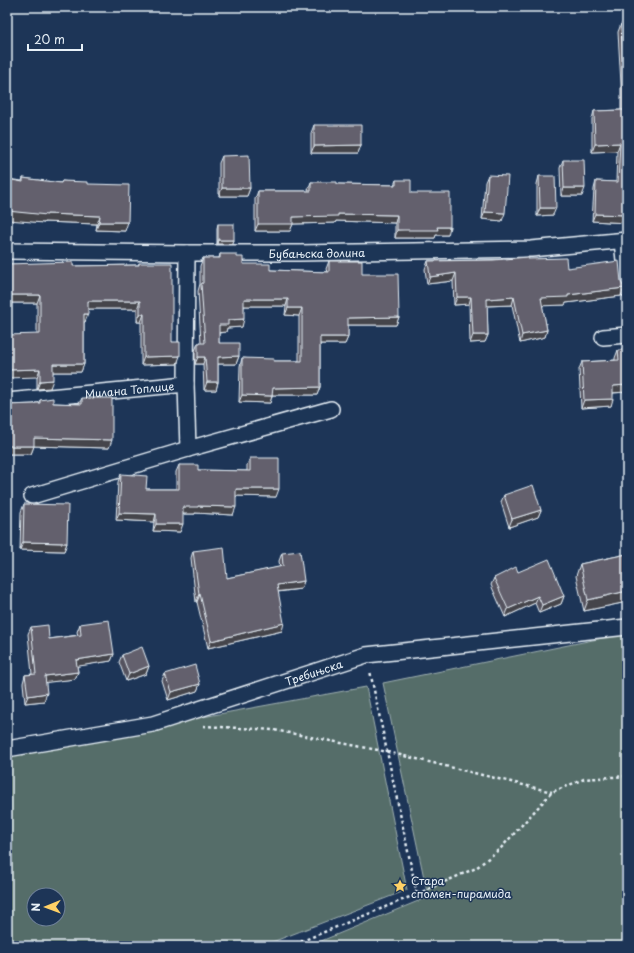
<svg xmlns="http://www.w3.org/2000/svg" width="634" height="953" font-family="'Playpen Sans',sans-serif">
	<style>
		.green { fill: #556d69; stroke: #9eafb0; fill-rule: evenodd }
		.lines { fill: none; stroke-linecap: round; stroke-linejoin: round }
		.street-casing { stroke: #e8f1f8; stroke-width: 18 }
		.path { stroke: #e8f1f8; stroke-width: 2.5; stroke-dasharray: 3 3; stroke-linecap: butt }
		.street { stroke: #1d3557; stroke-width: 15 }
		.wall { fill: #55535e; stroke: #e8f1f8 }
		.shaded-wall { fill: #45444c; stroke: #e8f1f8 }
		.building { fill: #63616d; stroke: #e8f1f8 }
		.labels { text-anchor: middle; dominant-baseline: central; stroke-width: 3; stroke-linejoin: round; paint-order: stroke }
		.street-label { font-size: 11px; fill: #e8f1f8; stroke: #1d3557 }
		.poi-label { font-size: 11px; fill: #e8f1f8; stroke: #1d3557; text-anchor: start }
	</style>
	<rect width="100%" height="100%" fill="#1d3557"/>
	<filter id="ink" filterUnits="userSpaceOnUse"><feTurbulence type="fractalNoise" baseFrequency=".025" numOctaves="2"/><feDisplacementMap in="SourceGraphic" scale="8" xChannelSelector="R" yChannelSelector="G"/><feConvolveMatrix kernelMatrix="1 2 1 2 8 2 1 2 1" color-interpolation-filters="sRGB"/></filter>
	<g filter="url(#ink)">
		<g class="green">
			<polygon points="627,633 627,946 309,946 428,897 383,683"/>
			<path d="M366,687L407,890L262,946H7V753ZM34,895H58V919H34Z"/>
		</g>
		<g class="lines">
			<g class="street-casing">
				<g id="street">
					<polyline points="622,241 627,289"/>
					<path id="s1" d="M7,251L187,253H299L531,249L627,240"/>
					<polyline points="187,253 186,384 188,449"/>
					<polyline points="603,337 627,335"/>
					<path id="s2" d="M7,401L186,384"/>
					<polyline points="32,496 188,449 331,409"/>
					<path id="s3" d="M7,749L153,724L366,655L627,627"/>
				</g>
			</g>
			<g class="path">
				<polyline points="203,726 274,730 388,752 552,792"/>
				<polyline points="417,894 476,868 501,848 552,792 584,779 627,776"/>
				<polyline points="290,946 417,894 370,671"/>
			</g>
			<use href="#street" class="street"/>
		</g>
		<g class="wall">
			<polygon points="621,24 627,24 627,223 592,221 594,189 596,181 616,182 617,151 592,152 592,119 594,111 621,110 621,84 618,32"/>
			<polygon points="314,125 361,145 358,153 311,153 311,133"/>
			<polygon points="222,156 250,188 247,196 219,196 219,163"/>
			<polygon points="563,160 582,196 561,196 560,168"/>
			<polygon points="488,175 502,221 482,219 485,182"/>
			<polygon points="539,176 553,215 537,216 537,184"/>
			<polygon points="23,178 61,183 62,181 88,184 125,231 96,230 97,224 44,222 44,223 7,219 7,179 22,181"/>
			<polygon points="396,180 411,193 448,235 436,235 435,238 395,238 395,223 336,221 335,223 293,224 290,231 255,231 255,199 258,191 308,191 308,190 311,182 337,184 394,185"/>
			<polygon points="218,224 233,244 217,244 217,228"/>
			<polygon points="220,254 236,257 243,264 270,270 327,272 326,269 329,261 362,274 399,317 396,325 348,325 348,337 345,344 320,344 320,387 317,395 272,395 270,403 239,402 240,366 242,358 273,361 299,361 299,316 285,315 286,306 244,306 242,327 227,328 226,332 219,333 219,343 239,356 236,364 218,364 218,382 216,390 204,390 203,364 195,364 195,351 198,343 201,343 198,291 200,284 200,266 203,258 219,258"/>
			<polygon points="528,259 567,268 621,282 624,288 621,296 566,303 565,305 542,305 547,330 545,337 520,343 512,305 487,306 488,335 485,342 470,343 469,304 454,305 453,281 427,284 425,269 428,261"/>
			<polygon points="139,263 172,342 177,364 141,365 141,322 137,322 137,309 88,309 85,322 84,322 84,364 81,372 53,372 50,388 37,389 37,303 7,303 7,264 73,266 139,265"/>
			<polygon points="618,350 627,392 613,393 611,406 581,408 579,369 582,362 615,360 615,358"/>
			<polygon points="82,398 109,448 34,446 31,454 7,454 7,405 35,404 35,403 38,403 40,400 53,403 79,404"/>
			<polygon points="250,458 276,497 236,496 233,515 195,513 195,514 183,514 180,532 153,531 154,522 116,520 118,482 121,474 146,489 176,489 176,472 179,465 198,470 247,471 247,465"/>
			<polygon points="504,495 541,510 538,517 509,527 501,502"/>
			<polygon points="24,504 67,543 64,551 20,550 21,512"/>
			<polygon points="193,551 227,578 280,567 279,561 282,553 304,581 301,589 278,592 282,631 208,648 197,602 196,602 191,558"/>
			<polygon points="627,554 627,602 584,611 576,576 580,564"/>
			<polygon points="518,572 564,596 561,604 539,613 535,603 505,617 491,585 494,578"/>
			<polygon points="80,624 114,654 111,661 77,666 78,672 75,679 46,682 44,701 25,703 23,683 25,675 32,674 28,634 31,627 49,639 78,635 77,632"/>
			<polygon points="122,655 149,666 146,674 126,681 119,662"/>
			<polygon points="165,674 200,684 197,691 168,700 162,681"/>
		</g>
		<g class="shaded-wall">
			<polygon points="620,143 617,151 592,152 595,144"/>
			<polygon points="361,145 358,153 311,153 314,146"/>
			<polygon points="222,188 250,188 247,196 219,196"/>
			<polygon points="564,188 585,188 582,196 561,196"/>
			<polygon points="540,208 556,208 553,215 537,216"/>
			<polygon points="11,211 47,214 100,216 97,224 44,222 44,223 8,220"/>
			<polygon points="485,212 505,213 502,221 482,219"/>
			<polygon points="338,214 397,215 395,223 336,221 335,223 293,224 290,231 255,231 258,224 293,217"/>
			<polygon points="595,214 627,215 627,223 592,221"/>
			<polygon points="99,222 128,222 125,231 96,230"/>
			<polygon points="437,227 450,227 448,235 436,235 435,238 395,238 397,230"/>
			<polygon points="218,240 234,240 233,244 217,244"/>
			<polygon points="456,273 453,281 427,284 430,277"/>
			<polygon points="624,288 621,296 566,303 565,305 538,306 541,298 568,295"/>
			<polygon points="7,295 40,295 37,303 7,303"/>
			<polygon points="457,297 471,297 469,304 454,305"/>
			<polygon points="514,297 512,305 484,306 487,299"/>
			<polygon points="244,299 288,299 286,306 241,306"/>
			<polygon points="88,301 140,301 137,309 85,309"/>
			<polygon points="288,308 302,308 299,316 285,315"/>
			<polygon points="84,314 88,314 85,322 81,322"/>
			<polygon points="140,314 144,314 141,322 137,322"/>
			<polygon points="399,317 396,325 345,325 348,318"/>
			<polygon points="244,319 242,327 227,328 226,332 216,333 219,325 228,320"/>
			<polygon points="547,330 545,337 520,343 522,335"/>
			<polygon points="473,335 488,335 485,342 470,343"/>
			<polygon points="320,337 348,337 345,344 317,344"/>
			<polygon points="180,356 177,364 141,365 144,357"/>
			<polygon points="239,356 236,364 216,364 218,357"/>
			<polygon points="198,357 205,357 203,364 195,364"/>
			<polygon points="53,364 84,364 81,372 50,372"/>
			<polygon points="40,369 37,377 7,378 7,370"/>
			<polygon points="53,380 50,388 37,389 40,381"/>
			<polygon points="207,382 218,382 216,390 204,390"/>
			<polygon points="627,385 627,392 610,393 613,386"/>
			<polygon points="320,387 317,395 270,395 273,388"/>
			<polygon points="242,395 272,396 270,403 239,402"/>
			<polygon points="613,399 611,406 581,408 584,400"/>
			<polygon points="34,438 112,440 109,448 32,446"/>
			<polygon points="7,446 34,446 31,454 7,454"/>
			<polygon points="236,489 279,489 276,497 234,496"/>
			<polygon points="198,506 236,507 233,515 195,513 195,514 180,514 183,507"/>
			<polygon points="541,510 538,517 509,527 512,519"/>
			<polygon points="119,513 156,514 154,522 116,520"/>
			<polygon points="156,524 183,524 180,532 153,531"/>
			<polygon points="23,542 67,543 64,551 20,550"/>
			<polygon points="304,581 301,589 274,592 277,585"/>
			<polygon points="627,591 627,602 584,611 588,600"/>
			<polygon points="199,594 200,594 197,602 196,602"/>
			<polygon points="538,596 535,603 505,617 508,609"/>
			<polygon points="564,596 561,604 539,613 542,605"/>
			<polygon points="284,623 282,631 208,648 211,641"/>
			<polygon points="114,654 111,661 73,667 76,660"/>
			<polygon points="149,666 146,674 126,681 129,674"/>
			<polygon points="78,672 75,679 42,683 45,676"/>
			<polygon points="200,684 197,691 168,700 171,692"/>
			<polygon points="47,693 44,701 25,703 28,696"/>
		</g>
		<g class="building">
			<polygon points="621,24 627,24 627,215 595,214 596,181 618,182 620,143 595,144 594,111 624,110 624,77"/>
			<polygon points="314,125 361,125 361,145 314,146"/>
			<polygon points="249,155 250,188 222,188 222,156"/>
			<polygon points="563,160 584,160 585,188 564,188"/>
			<polygon points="488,175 508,176 505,213 485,212"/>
			<polygon points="539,176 555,176 556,208 540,208"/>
			<polygon points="23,178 61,183 62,181 88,182 88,184 129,185 128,222 99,222 100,216 47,214 47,215 7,211 7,179 23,182"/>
			<polygon points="396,180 411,180 411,193 450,193 450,227 437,227 438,230 397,230 397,215 338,214 338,216 293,217 293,224 258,224 258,191 311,191 311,182 337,182 337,184 396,185"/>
			<rect x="218" y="224" width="16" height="16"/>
			<polygon points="220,254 236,254 236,257 243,257 243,264 270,264 270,270 329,272 329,261 362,261 362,274 398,274 399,317 348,318 348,337 320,337 320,387 273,388 272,396 242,395 242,358 274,359 273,361 302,361 302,308 288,308 288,299 244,299 244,319 228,320 228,325 219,325 219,343 239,343 239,356 218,357 218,382 207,382 205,357 198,357 198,343 205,343 201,284 203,283 203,258 220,258"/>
			<polygon points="528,257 528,259 566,258 567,268 619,261 621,282 624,288 568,295 568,297 541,298 547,330 522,335 514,297 487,299 488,335 473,335 471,297 457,297 456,273 430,277 428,261 493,260"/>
			<polygon points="73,262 73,266 139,265 139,263 172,263 172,342 180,342 180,356 144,357 144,314 140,314 140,301 88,301 88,314 84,314 84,364 53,364 53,380 40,381 40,369 7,370 7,335 40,334 40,295 7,295 7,264"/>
			<polygon points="618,350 627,350 627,385 613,386 613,399 584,400 582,362 619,360"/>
			<polygon points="53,398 53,403 82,404 82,398 112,398 112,440 34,438 34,446 7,446 7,405 35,404 35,403 40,403 40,400"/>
			<polygon points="250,458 279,458 279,489 236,489 236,507 198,506 198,507 183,507 183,524 156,524 156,514 119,513 121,474 147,476 146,489 179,489 179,465 198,465 198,470 250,471"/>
			<polygon points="533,485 541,510 512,519 504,495"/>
			<polygon points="24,504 68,505 67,543 23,542"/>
			<polygon points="224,547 227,578 283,566 282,553 300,551 304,581 277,585 284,623 211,641 200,594 199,594 193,551"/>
			<polygon points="627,554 627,591 588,600 580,564"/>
			<polygon points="549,559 564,596 542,605 538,596 508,609 494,578 516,567 518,572"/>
			<polygon points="109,620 114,654 76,660 78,672 45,676 47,693 28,696 25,675 36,674 31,627 48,625 49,639 81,635 80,624"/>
			<polygon points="142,647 149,666 129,674 122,655"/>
			<polygon points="195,665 200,684 171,692 165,674"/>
		</g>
	</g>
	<defs>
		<g id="sight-bare" transform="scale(1.08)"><path d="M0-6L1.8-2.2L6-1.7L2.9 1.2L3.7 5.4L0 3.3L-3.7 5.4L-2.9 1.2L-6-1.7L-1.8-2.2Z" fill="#ffd166" stroke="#1d3557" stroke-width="2.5" paint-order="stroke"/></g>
	</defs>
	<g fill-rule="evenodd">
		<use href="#sight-bare" x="400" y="886"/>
	</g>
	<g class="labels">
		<g class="street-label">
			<text stroke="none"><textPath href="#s1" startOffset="310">Бубањска долина</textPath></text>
			<text stroke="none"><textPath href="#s2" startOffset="123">Милана Топлице</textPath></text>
			<text stroke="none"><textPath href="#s3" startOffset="317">Требињска</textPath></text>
		</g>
		<g class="poi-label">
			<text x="411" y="880">Стара<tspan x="411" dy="13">спомен-пирамида</tspan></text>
		</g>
	</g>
	<rect width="634" height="953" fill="none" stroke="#1d3557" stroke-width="24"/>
	<rect x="12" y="12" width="610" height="929" fill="none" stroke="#e8f1f8" stroke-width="1.5" filter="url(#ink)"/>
	<g transform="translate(46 907) rotate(269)"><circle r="19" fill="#1d3557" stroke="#6e8097"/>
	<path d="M0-3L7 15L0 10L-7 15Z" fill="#ffd166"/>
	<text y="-6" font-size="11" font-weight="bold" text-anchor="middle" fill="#e8f1f8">N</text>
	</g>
	<path d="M28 44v6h54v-6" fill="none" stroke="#e8f1f8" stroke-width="2"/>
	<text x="34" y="44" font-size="12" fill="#e8f1f8" stroke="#1d3557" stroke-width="3" paint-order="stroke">20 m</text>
</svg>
